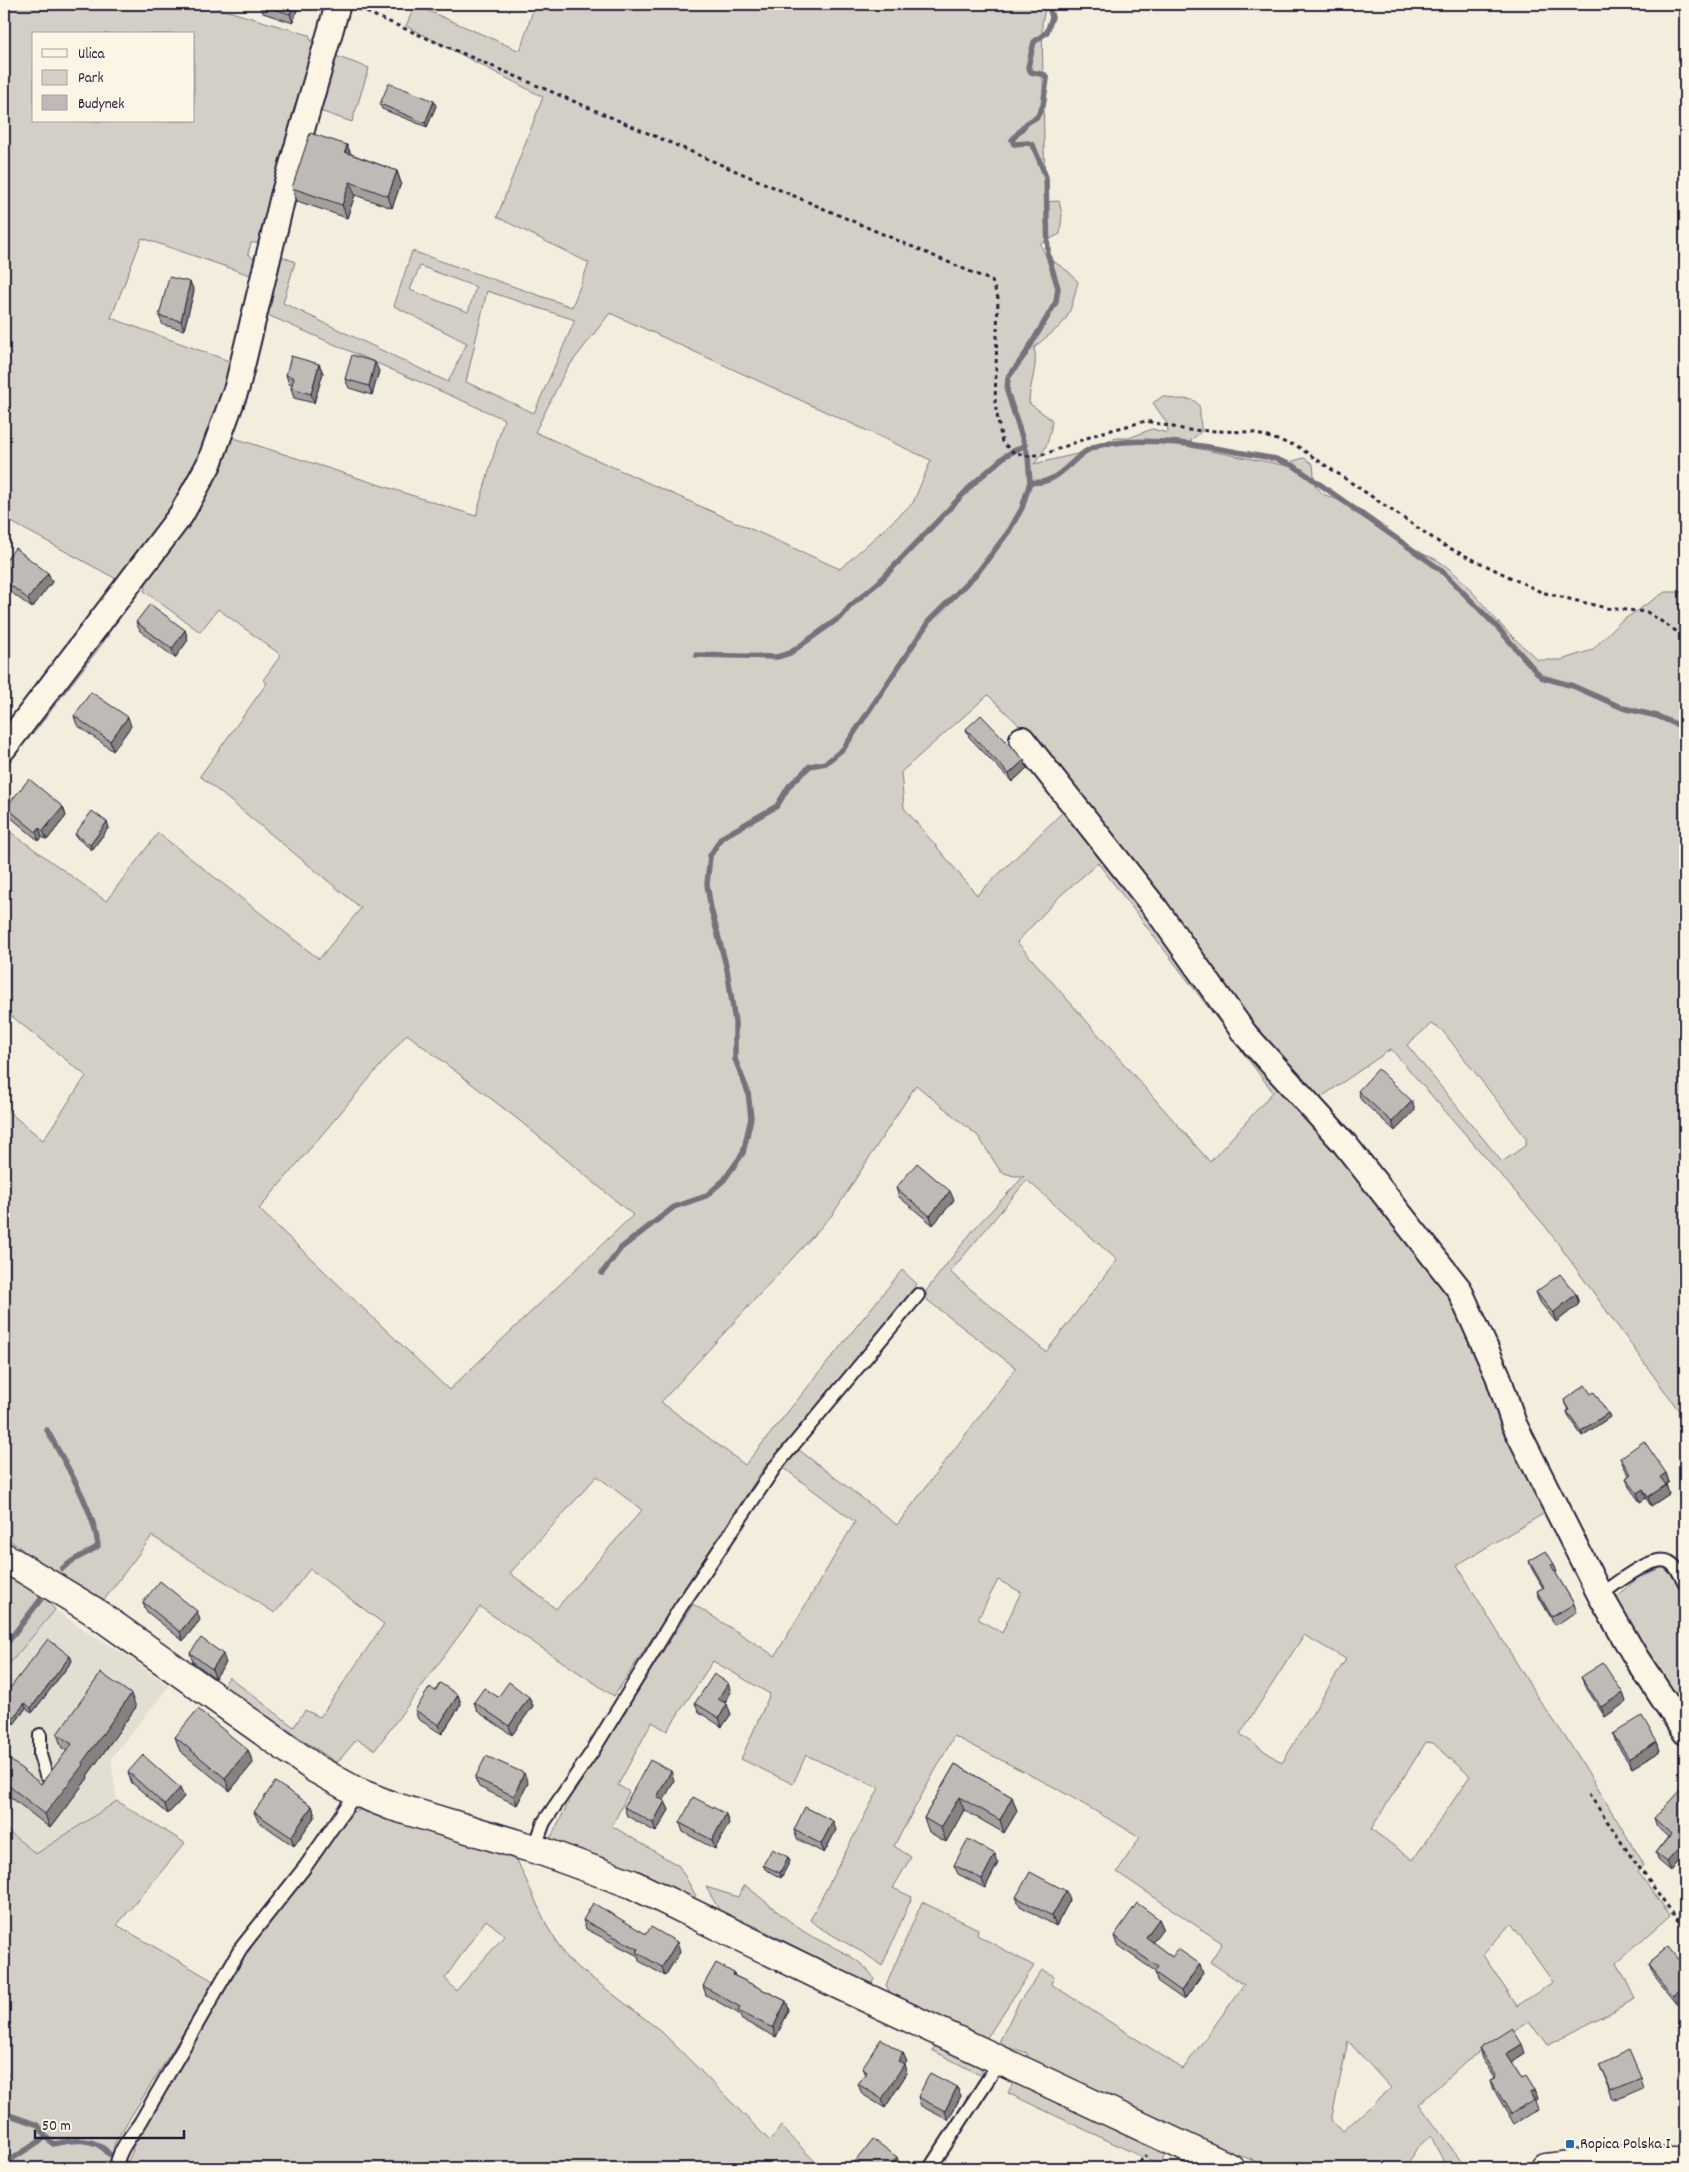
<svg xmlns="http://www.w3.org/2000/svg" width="1689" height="2172" font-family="Dekko,sans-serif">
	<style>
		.built { fill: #e3ded2 }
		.green { fill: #d4cfc6; stroke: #7b7880; fill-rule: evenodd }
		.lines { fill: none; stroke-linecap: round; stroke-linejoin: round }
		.stream { stroke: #75727b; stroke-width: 5.5 }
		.lane-casing { stroke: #22223b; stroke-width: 16 }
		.street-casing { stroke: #22223b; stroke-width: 28 }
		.secondary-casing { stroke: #22223b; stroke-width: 31 }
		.path { stroke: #22223b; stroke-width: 3; stroke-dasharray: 4 4; stroke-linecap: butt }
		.lane { stroke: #fcf5e5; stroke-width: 12 }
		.street { stroke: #fcf5e5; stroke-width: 24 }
		.secondary { stroke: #fcf5e5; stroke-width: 28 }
		.wall { fill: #a4a09d; stroke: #22223b }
		.shaded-wall { fill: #86827f; stroke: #22223b }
		.building { fill: #bfbab6; stroke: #22223b }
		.poi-dot { fill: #1f6fb2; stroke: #fcf5e5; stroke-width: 2 }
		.labels { text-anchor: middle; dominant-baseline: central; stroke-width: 4.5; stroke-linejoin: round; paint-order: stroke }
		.poi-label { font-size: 16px; fill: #22223b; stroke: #fcf5e5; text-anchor: start }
	</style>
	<rect width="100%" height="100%" fill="#f3edde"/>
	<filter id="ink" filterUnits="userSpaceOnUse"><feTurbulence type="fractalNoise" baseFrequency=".02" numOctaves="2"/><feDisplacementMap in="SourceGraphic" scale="10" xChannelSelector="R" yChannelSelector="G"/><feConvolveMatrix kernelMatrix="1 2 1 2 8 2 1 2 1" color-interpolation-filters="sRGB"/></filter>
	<g filter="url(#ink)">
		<polygon class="built" points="55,1610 95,1637 128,1656 169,1686 111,1758 117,1801 36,1854 4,1828 4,1670"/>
		<g class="green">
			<path d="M4,4H204L309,35L314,46L261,243H251L248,254L258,262L256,277L142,238L111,318L232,362C223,390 215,418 204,445C185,495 150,538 120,581L4,518V281L6,272L4,262ZM34,34H194V121H34Z"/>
			<path d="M535,4H1046L1042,23L1045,202L1059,201L1062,215L1060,234L1040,244L1046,256L1069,272L1078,282C1074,296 1071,317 1059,327C1051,334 1042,340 1034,348C1039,365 1029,385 1029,403L1052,420C1050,438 1046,451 1034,464L1098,449L1103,443L1116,438H1129L1152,429L1168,433L1167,423L1153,403L1163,396C1167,397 1171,398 1175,399C1185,400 1199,396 1200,411C1200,418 1200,424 1202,431L1191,440L1190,447L1288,466L1293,461L1304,458L1313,464L1315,485L1323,494L1348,504L1352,511L1425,555C1454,563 1480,603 1501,625C1512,637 1525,648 1538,660H1561L1592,650L1620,622L1665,592H1685V1424L1679,1411L1546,1227L1391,1049L1317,1100L1238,1010L1024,730L988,695L901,772L904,808L977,895L1067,808L1327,1134L1448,1294L1468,1328L1548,1511L1457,1565L1536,1695L1577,1754L1644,1865L1638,1872L1670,1915L1617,1962L1635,1999L1547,2046L1529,2021L1467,2060L1419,2104L1461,2161L1458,2166L1446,2167L1431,2135L1416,2149L1407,2168H1272L1204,2141L1027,2057V2053C1017,2049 1008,2049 998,2044L1019,2002L1042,1970L1054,1976L1051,1984L1183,2069L1244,1985L1210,1962L1222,1943L1117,1872L1140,1837L1054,1787L954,1736L894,1846L911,1857L893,1888L912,1897L882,1966L867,1955L817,1926L810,1920L879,1788L806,1755L793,1784L741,1759L770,1694L713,1661L667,1731L652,1722L618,1785L629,1792L612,1826L679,1866L696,1896L692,1899L665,1885L550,1839L572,1796L693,1604L775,1656L855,1522L784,1468L799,1450L897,1525L1016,1368L927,1300L926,1291L974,1229L1024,1176H1014L1001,1172L978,1136L916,1085L833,1214L661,1402L745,1465L902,1270L917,1284L823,1400L764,1468L614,1696L480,1607L375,1750L357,1739L337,1763L223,1686L229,1677L294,1727L305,1710L320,1717L384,1624L310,1569L275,1613L152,1536L104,1600L32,1557L4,1536V1108L43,1140L86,1076L4,1010V966L10,958L4,953V831L6,829L106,901L158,833L319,959L361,908L200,776L267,683L263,680L281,655L218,609L200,632L144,591L149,575L228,436L476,516L504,419L263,313L279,255L295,262L283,303L448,382L467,343L394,306L412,251L572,307L589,263L497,217L543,97L406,26L415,5L520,51ZM420,266L476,287L468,312L410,290ZM487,291L575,320L534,413L466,382ZM610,313L931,460L913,503L840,569L535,432L566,370ZM1098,863L1273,1092L1210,1162L1017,942L1061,895ZM1431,1024L1442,1030L1526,1138V1145L1502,1162L1407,1045ZM407,1034L520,1121L633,1215L449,1390L259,1209ZM1027,1180L1117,1260L1046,1352L950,1272ZM597,1476L642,1510L556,1609L510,1573ZM998,1580L1021,1592L1002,1633L978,1619ZM1304,1635L1346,1659L1282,1763L1240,1734ZM1426,1742L1433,1743L1470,1776L1413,1860L1371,1829ZM1511,1923L1553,1982L1517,2006L1483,1955ZM1348,2041L1391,2088L1343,2131L1331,2121Z"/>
			<polygon points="330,54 369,68 352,122 314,109"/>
			<polygon points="103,630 109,635 33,734 26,729"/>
			<polygon points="1663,1567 1675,1579 1685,1596 1685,1717 1615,1600 1637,1578"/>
			<polygon points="4,1569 44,1596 55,1610 4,1670"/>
			<polygon points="117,1801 185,1843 117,1925 215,1982 115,2142 109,2168 4,2168 4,1828 36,1854"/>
			<path d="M360,1810L517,1860L547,1926L567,1959L661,2031L770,2141L781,2126L821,2168H125L133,2150L131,2144L255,1941L352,1812ZM486,1920L505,1935L456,1991L445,1978Z"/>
			<path d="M745,1885C764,1900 783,1917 803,1931C827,1947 857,1953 874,1978L872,1984L865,1982L753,1925L733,1923L722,1915L706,1887L738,1897Z"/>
			<polygon points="922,1902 978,1929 977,1935 1034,1966 986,2039 890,1993 886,1985"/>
			<polygon points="938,2044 980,2065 984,2077 932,2050"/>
			<polygon points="1015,2079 1165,2151 1161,2166 1008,2093"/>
		</g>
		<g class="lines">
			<g class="stream">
				<path d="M1048,4L1052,17L1047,32L1034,42L1028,67L1031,72L1045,75L1047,79L1043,106L1037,117L1027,123L1012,140L1014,144L1028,143L1033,145L1046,177L1048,255L1058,288L1056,302L1026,353L1008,378L1007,391L1028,456L1030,482C1062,487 1073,450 1101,445C1159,434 1219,449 1276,459L1294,466L1441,570L1498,628L1541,677L1573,686L1623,708L1657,716L1685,728"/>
				<polyline points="696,655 777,657 790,653 842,616 850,606 879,582 974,483 1005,456 1025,445"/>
				<polyline points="602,1273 621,1248 674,1207 706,1196 724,1180 743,1153 751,1118 748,1092 735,1059 735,1022 727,969 711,909 707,884 710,856 721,838 777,806 789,786 810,766 826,763 844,748 929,621 978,572 1009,531 1022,508 1030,482"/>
				<path d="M47,1430C65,1463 94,1509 98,1546C86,1555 73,1558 62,1569"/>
				<polyline points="4,1647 41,1599"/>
				<polyline points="4,2071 6,2074 4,2089"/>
				<path d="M4,2113L38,2125L46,2137L53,2144C73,2140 95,2136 109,2154"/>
				<polyline points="122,2161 136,2168"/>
				<polyline points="4,2164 46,2137"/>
			</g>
			<g class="lane-casing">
				<g id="lane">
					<path d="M1600,1595C1613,1586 1653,1553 1669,1562C1677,1566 1681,1576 1685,1583"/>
					<polyline points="40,1735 40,1755 46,1775"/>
					<polyline points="534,1849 544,1822 592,1752 680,1608 775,1467 918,1295"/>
					<path d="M116,2168C118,2151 130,2137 140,2123L241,1948L305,1867L357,1792"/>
					<polyline points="930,2168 1000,2061"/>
				</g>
			</g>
			<g class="street-casing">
				<g id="street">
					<polyline points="1022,739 1156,909 1245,1034 1344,1143 1459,1289 1498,1376 1514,1424 1600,1595 1635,1656 1685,1732"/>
					<polyline points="4,748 181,515 209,464 237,387 283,196 338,4"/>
				</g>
			</g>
			<g class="secondary-casing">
				<g id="secondary">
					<polyline points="4,1557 92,1610 316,1769 357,1792 392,1806 544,1852 632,1884 837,1984 1230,2168"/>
					<polyline points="1546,2168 1613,2160 1685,2160"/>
				</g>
			</g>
			<g class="path">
				<polyline points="359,9 992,281 998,298 995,404 1002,442 1013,452 1028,456 1045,454 1100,433 1146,421 1187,430 1251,432 1297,446 1443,545 1541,592 1606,608 1647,612 1685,637"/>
				<polyline points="1589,1794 1630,1855 1685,1930"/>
				<polyline points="4,2167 31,2168"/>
				<polyline points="1134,2168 1146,2155"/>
			</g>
			<use href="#lane" class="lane"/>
			<use href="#street" class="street"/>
			<use href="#secondary" class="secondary"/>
		</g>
		<g class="wall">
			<polygon points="259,4 299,4 293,23 263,13"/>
			<polygon points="380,104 436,106 427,127 382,109"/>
			<polygon points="347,145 351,154 397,171 401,183 392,208 355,195 347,218 297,201 292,188"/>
			<polygon points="190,282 194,291 184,330 163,325 159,316"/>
			<polygon points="319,364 323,373 314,403 294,398 291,388 292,385 289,384 286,375"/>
			<polygon points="379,371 372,395 349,388 345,379"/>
			<polygon points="4,563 48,573 52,582 32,608 4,587"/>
			<polygon points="136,622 185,630 188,640 175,658 140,631"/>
			<polygon points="74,716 131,726 113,751 77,725"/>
			<polygon points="966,729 1024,760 1027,768 1012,782 969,737"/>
			<polygon points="6,807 63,807 66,816 47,840 42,837 39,841 9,816"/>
			<polygon points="109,827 92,850 77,838 75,834"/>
			<polygon points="1358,1091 1412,1101 1415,1110 1395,1131 1361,1100"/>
			<polygon points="896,1188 954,1200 933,1225 899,1197"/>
			<polygon points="1536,1292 1576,1294 1579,1304 1556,1322 1540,1302"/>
			<polygon points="1591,1394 1608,1413 1610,1417 1582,1436 1568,1416 1567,1411 1569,1410 1564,1400"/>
			<polygon points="1620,1458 1666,1473 1669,1482 1666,1484 1669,1494 1651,1506 1646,1498 1640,1502 1629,1487 1626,1478 1629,1475 1624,1467"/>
			<polygon points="1529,1561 1554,1564 1557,1572 1555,1572 1574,1604 1577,1612 1555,1625 1540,1599 1537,1591 1543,1588 1532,1569"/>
			<polygon points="143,1602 200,1620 183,1641 146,1611"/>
			<polygon points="190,1653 226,1663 215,1678 193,1662"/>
			<polygon points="70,1656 72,1661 32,1713 26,1708 14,1724 4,1716 4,1696"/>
			<polygon points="1581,1677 1623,1693 1626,1702 1605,1717 1585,1686"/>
			<polygon points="731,1692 725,1703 731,1714 722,1727 699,1712 695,1703"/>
			<polygon points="458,1695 461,1704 442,1734 418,1719 415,1710"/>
			<polygon points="498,1697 529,1697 533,1706 512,1735 477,1711 474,1702"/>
			<polygon points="136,1707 87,1776 88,1778 50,1828 4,1792 4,1765 41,1784 67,1751 62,1748 57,1734"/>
			<polygon points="1613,1734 1657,1742 1660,1751 1632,1768 1616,1743"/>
			<polygon points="175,1737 248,1750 253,1763 230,1791 180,1751"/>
			<polygon points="955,1764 1012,1797 1017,1811 1004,1833 964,1810 946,1842 929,1832 924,1818"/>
			<polygon points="128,1772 184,1797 168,1814 131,1782"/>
			<polygon points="475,1778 528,1783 517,1805 479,1787"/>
			<polygon points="674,1780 664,1800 669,1810 656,1832 627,1816 624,1807"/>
			<polygon points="1685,1791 1685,1853 1671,1871 1659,1861 1656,1853 1668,1837 1657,1827 1654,1818"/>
			<polygon points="312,1806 315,1816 294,1846 258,1821 254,1812"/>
			<polygon points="680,1823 729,1823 715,1849 683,1832"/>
			<polygon points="794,1830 836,1830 824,1853 797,1839"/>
			<polygon points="790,1861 781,1878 765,1869 763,1865"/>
			<polygon points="998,1863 985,1888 958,1874 954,1865"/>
			<polygon points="1016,1897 1070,1900 1056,1926 1020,1906"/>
			<polygon points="1159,1919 1163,1928 1152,1942 1172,1957 1203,1973 1184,2000 1157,1981 1155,1971 1117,1945 1114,1936"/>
			<polygon points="583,1920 646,1934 680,1952 665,1976 639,1961 638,1956 586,1929"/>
			<polygon points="1668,1947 1677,2004 1652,1973 1648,1964"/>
			<polygon points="734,1973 735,1976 786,2001 789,2010 776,2037 742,2020 739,2014 706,1995 703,1986"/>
			<polygon points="1479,2049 1525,2053 1511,2062 1522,2079 1534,2090 1537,2099 1535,2101 1538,2109 1514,2124 1494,2090 1491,2080 1495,2078 1482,2059"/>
			<polygon points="903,2053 907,2062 904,2065 907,2073 885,2108 862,2094 858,2084 865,2075 862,2068"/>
			<polygon points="1599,2064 1641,2078 1644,2087 1614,2100"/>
			<polygon points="957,2087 961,2096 948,2120 921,2106 918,2097"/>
			<polygon points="854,2163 900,2166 899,2168 856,2168"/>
		</g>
		<g class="shaded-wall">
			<polygon points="293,4 299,4 293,23 290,14"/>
			<polygon points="434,101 436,106 427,127 425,123"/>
			<polygon points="347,145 352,158 345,152"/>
			<polygon points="397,171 401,183 392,208 388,196"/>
			<polygon points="350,182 355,195 347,218 342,205"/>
			<polygon points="190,282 194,291 184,330 181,321"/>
			<polygon points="375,362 379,371 372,395 369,386"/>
			<polygon points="319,364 323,373 314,403 311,394"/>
			<polygon points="48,573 52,582 32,608 28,599"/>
			<polygon points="185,630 188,640 175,658 172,649"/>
			<polygon points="5,638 8,647 4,653 4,640"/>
			<polygon points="128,717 131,726 113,751 110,741"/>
			<polygon points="1024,760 1027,768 1012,782 1009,774"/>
			<polygon points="63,807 66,816 47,840 43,831"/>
			<polygon points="107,822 109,827 92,850 90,845"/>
			<polygon points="39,828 42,837 39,841 36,832"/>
			<polygon points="1412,1101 1415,1110 1395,1131 1392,1122"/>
			<polygon points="950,1191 954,1200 933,1225 930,1216"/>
			<polygon points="1576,1294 1579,1304 1556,1322 1553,1313"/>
			<polygon points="1608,1413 1610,1417 1582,1436 1581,1431"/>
			<polygon points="1666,1473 1669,1482 1664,1486 1660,1477"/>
			<polygon points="1666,1485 1669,1494 1651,1506 1648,1497"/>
			<polygon points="1643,1489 1646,1498 1640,1502 1637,1493"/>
			<polygon points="197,1611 200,1620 183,1641 180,1632"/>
			<polygon points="223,1654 226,1663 215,1678 212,1669"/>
			<polygon points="70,1656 72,1661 32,1713 31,1708"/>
			<polygon points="728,1683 731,1692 721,1708 718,1699"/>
			<polygon points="1623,1693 1626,1702 1605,1717 1601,1707"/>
			<polygon points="131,1694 136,1707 87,1776 88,1778 50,1828 45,1814"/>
			<polygon points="458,1695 461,1704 442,1734 439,1725"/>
			<polygon points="529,1697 533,1706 512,1735 509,1726"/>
			<polygon points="25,1703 26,1708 14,1724 12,1719"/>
			<polygon points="727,1704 731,1714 722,1727 719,1718"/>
			<polygon points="1657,1742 1660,1751 1632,1768 1629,1759"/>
			<polygon points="248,1750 253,1763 230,1791 225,1778"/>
			<polygon points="671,1771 674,1780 661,1806 657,1797"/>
			<polygon points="524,1773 528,1783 517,1805 514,1796"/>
			<polygon points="180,1788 184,1797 168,1814 165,1805"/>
			<polygon points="959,1797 964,1810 946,1842 941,1828"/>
			<polygon points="1012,1797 1017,1811 1004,1833 1000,1820"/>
			<polygon points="665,1801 669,1810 656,1832 653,1823"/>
			<polygon points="312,1806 315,1816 294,1846 291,1837"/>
			<polygon points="726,1814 729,1823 715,1849 712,1840"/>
			<polygon points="833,1821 836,1830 824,1853 821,1844"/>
			<polygon points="1683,1844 1685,1849 1685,1853 1671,1871 1667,1862"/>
			<polygon points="995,1854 998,1863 985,1888 982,1879"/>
			<polygon points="788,1857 790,1861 781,1878 780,1873"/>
			<polygon points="1066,1891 1070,1900 1056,1926 1052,1916"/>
			<polygon points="1159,1919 1163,1928 1149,1947 1146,1937"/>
			<polygon points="677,1942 680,1952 665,1976 662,1967"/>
			<polygon points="1200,1964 1203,1973 1184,2000 1181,1991"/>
			<polygon points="1685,1986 1685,1997 1677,2004 1673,1995"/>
			<polygon points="786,2001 789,2010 776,2037 773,2028"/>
			<polygon points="1522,2044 1525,2053 1510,2063 1506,2054"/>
			<polygon points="903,2053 907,2062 904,2065 907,2073 885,2108 882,2099 898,2061"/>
			<polygon points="957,2087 961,2096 948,2120 945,2111"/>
			<polygon points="1534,2090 1537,2099 1535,2101 1530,2093"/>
			<polygon points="897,2157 900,2166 899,2168 888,2168"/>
		</g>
		<g class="building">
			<polygon points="259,4 293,4 290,14"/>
			<polygon points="389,83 434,101 425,123 380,104"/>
			<polygon points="310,133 347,145 345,152 397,171 388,196 350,182 342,205 292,188"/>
			<polygon points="169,277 190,282 181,321 159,316"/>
			<polygon points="352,355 375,362 369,386 345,379"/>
			<polygon points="291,356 319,364 311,394 291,388 294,378 286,375"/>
			<polygon points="15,548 48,573 28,599 4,580 4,563"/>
			<polygon points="150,604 185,630 172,649 136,622"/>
			<polygon points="91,692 128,717 110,741 74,716"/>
			<polygon points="981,715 1024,760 1009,774 966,729"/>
			<polygon points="29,779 63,807 43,831 39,828 36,832 6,807"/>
			<polygon points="92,811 107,822 90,845 75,834"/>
			<polygon points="1378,1069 1412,1101 1392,1122 1358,1091"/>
			<polygon points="917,1163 950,1191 930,1216 896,1188"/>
			<polygon points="1560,1274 1576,1294 1553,1313 1536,1292"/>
			<polygon points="1585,1385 1591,1394 1594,1392 1608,1413 1581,1431 1567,1411 1570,1410 1564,1400"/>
			<polygon points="1644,1441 1666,1473 1660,1477 1666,1485 1648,1497 1643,1489 1637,1493 1626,1478 1631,1474 1620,1458"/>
			<polygon points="1546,1551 1554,1564 1551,1565 1574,1604 1552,1617 1537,1591 1544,1587 1529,1561"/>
			<polygon points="160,1581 197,1611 180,1632 143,1602"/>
			<polygon points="201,1638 223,1654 212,1669 190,1653"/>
			<polygon points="48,1639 70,1656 31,1708 25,1703 12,1719 4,1713 4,1696"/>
			<polygon points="1603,1663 1623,1693 1601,1707 1581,1677"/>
			<polygon points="101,1673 131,1694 82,1763 83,1765 45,1814 4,1782 4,1765 9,1759 41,1784 72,1744 57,1734"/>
			<polygon points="714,1674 728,1683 718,1699 727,1704 719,1718 695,1703"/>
			<polygon points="509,1682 529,1697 509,1726 474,1702 484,1688 498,1697"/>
			<polygon points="440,1683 458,1695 439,1725 415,1710 430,1687 435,1691"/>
			<polygon points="198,1709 248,1750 225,1778 175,1737"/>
			<polygon points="1642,1716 1657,1742 1629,1759 1613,1734"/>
			<polygon points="143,1755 180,1788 165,1805 128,1772"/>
			<polygon points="486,1756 524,1773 514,1796 475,1778"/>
			<polygon points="650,1760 671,1771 657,1797 665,1801 653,1823 624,1807"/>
			<polygon points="955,1764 1012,1797 1000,1820 959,1797 941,1828 924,1818"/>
			<polygon points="275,1782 312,1806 291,1837 254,1812"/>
			<polygon points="1682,1788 1685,1791 1685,1845 1683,1844 1667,1862 1656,1853 1671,1834 1654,1818"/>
			<polygon points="693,1797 726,1814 712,1840 680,1823"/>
			<polygon points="805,1807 833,1821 821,1844 794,1830"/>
			<polygon points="968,1839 995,1854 982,1879 954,1865"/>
			<polygon points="772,1849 788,1857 780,1873 763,1865"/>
			<polygon points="1030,1872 1066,1891 1052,1916 1016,1897"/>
			<polygon points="593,1903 646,1934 651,1927 677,1942 662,1967 636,1952 638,1949 583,1920"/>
			<polygon points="1137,1903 1159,1919 1146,1937 1172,1957 1178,1949 1200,1964 1181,1991 1154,1972 1158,1967 1114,1936"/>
			<polygon points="1668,1947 1685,1968 1685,1986 1673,1995 1648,1964"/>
			<polygon points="716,1963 734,1973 733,1975 786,2001 773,2028 738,2011 740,2007 703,1986"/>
			<polygon points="1512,2028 1522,2044 1506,2054 1522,2079 1526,2077 1534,2090 1530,2093 1534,2100 1511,2114 1491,2080 1497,2077 1479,2049"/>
			<polygon points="881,2039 903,2053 898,2061 904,2064 882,2099 858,2084 867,2072 862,2068"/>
			<polygon points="1629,2050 1641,2078 1611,2091 1599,2064"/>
			<polygon points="930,2073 957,2087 945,2111 918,2097"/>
			<polygon points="873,2139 897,2157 888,2168 861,2168 854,2163"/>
			<polygon points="1110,2160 1121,2168 1104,2168"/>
		</g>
	</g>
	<rect class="poi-dot" x="1565" y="2139" width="10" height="10" rx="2.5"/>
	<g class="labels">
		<g class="poi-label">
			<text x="1580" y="2144">Ropica Polska I</text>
		</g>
	</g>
	<rect width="1689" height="2172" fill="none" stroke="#fcf5e5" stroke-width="20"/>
	<rect x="10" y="10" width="1669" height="2152" fill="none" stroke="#22223b" stroke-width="2" filter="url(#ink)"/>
	<rect x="32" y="32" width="162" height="90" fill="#fcf5e5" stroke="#a5a1a1"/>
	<rect x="42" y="49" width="25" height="8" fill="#fcf5e5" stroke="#a5a1a1"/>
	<text x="78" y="58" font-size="15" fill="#22223b">Ulica</text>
	<rect x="42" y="70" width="25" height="15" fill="#d4cfc6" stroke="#a5a1a1"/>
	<text x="78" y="82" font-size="15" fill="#22223b">Park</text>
	<rect x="42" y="95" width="25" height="15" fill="#bfbab6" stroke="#a5a1a1"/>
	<text x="78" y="108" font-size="15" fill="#22223b">Budynek</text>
	<path d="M35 2130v8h149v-8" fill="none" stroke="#22223b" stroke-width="2.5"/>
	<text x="42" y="2130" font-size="15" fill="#22223b" stroke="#fcf5e5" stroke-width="4" paint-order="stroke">50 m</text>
</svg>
